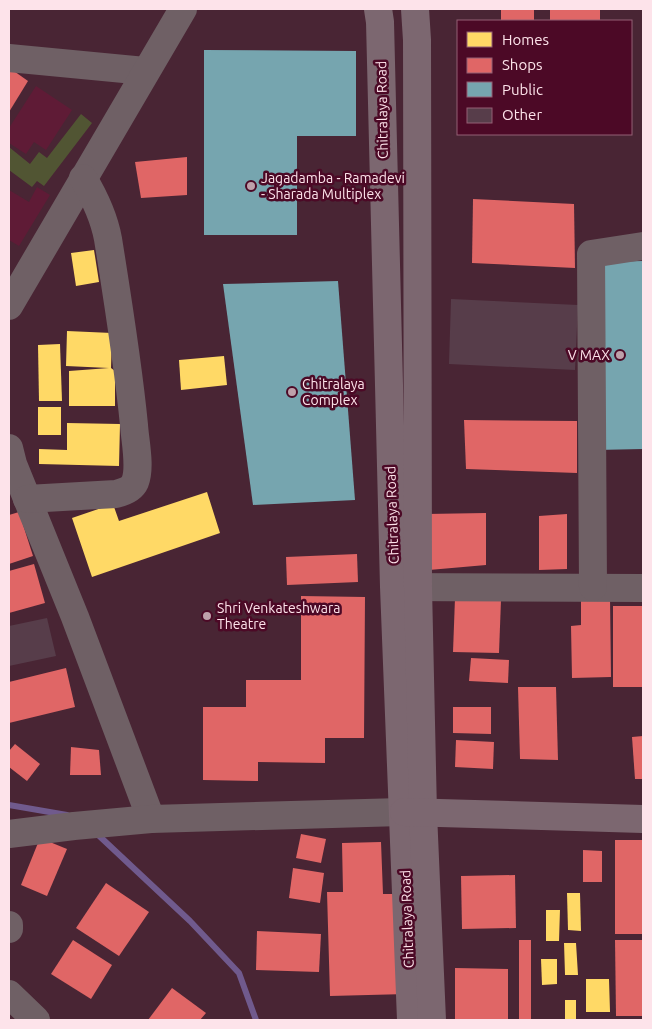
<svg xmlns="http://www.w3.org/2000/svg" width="652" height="1029" font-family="Ubuntu,sans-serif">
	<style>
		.built { fill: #5f1b36 }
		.green { fill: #515533 }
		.homes { fill: #ffd966 }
		.shops { fill: #e06666 }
		.public { fill: #76a5af }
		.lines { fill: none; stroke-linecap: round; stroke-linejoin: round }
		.stream { stroke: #705a8d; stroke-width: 6 }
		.building { fill: #573d4a }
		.minor { stroke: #6f6065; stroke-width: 28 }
		.major { stroke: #7c6770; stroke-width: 28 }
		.poi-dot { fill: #bea0aa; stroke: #4c0926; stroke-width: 2 }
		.labels { text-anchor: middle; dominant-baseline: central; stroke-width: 5; stroke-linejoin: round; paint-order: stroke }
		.street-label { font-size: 14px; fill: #fde3ea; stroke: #4c0926 }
		.poi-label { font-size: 14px; fill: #fde3ea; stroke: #4c0926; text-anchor: start }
	</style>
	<rect width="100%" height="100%" fill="#492534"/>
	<g class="built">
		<polygon points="36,86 72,110 46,150 34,142 26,154 9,143 9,128"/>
		<polygon points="37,187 50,195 19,246 9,240 9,190 29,202"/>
	</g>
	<polygon class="green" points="81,114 92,123 44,186 37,181 32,187 9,170 9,147 30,164 39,152 47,158"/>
	<g class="homes">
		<polygon points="94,250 99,282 76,286 71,253"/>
		<polygon points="67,331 112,333 111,368 115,371 115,406 69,406 69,371 109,368 66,366"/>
		<polygon points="60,344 62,401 39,401 38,345"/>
		<polygon points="224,356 227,385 181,390 179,360"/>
		<rect x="38" y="407" width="23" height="28"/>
		<polygon points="67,423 120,424 119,466 39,464 39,449 67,450"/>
		<polygon points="207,492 220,533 92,577 72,518 113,504 119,521"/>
		<polygon points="567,893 580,893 581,931 568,930"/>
		<polygon points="546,910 560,910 559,941 546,941"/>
		<polygon points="564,943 576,943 578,975 565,975"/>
		<polygon points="541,959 557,959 557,984 542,985"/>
		<polygon points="586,979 609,979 610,1012 586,1012"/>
		<rect x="565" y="1000" width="11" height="20"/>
	</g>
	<g class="shops">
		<rect x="501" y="9" width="33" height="12"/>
		<rect x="550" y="9" width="50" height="12"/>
		<polygon points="11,69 28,81 9,112 9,72"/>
		<polygon points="187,157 187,195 141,198 135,162"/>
		<polygon points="473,199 574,204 575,268 472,263"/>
		<polygon points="464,420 577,421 577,473 466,469"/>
		<polygon points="19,512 33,556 9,564 9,515"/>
		<polygon points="486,513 486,565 429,570 426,514"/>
		<polygon points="567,514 567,569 539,570 539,516"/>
		<polygon points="357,554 358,582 287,585 286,557"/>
		<polygon points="34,564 45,603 9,613 9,571"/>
		<polygon points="301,596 365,597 364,738 325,738 325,763 258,762 258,781 203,780 203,707 246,707 246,680 301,680"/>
		<polygon points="581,597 610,597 611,677 572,678 571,626 581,625"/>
		<polygon points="455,598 501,600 499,653 453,652"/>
		<rect x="613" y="606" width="30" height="81"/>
		<polygon points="471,658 509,660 508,683 469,681"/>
		<polygon points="66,668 75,707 9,723 9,682"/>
		<polygon points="518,687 556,687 558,760 520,759"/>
		<polygon points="453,707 491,707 491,734 453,733"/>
		<polygon points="643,736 643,779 635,779 632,737"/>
		<polygon points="456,740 494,742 493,769 455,767"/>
		<polygon points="15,744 40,764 27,781 9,767 9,751"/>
		<polygon points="71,747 99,750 101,775 70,775"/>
		<polygon points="301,834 326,839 321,863 296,858"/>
		<polygon points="40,838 67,849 47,896 21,885"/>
		<rect x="615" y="840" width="28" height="94"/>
		<polygon points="381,842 383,894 404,894 407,994 330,996 327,892 343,892 342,843"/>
		<polygon points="583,850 602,851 602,882 583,882"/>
		<polygon points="293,868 324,873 320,903 289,898"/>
		<polygon points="515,875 516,928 462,929 461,876"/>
		<polygon points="106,883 149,912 119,956 76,928"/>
		<polygon points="257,931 321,934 319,972 256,970"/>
		<polygon points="73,940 112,965 91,999 51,974"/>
		<rect x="519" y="940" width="12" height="80"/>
		<polygon points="615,940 643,940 643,1016 616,1016"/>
		<polygon points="455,968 508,969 508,1020 455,1020"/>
		<polygon points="172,988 206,1013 200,1020 148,1020"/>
	</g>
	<g class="public">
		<polygon points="204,50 356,51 356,136 297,136 297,235 204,235"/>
		<polygon points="643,261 643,449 596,450 599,262"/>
		<polygon points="338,281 355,500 253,505 223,284"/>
	</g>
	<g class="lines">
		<g class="stream">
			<polyline points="9,805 67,815"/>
			<polyline points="95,832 190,921 239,973 256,1020"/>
		</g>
	</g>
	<g class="building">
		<polygon points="451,299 578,305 575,370 449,364"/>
		<polygon points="47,618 56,656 9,666 9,626"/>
	</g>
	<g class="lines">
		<g class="minor">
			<polyline points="9,58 145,71"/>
			<polyline points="9,306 183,9"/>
			<polyline points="9,448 13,464 75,617 151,819"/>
			<path d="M27,499L116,494C124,492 132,489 135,482C141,467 135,441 134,425C128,363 118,301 108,239C104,217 95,198 83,178"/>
			<polyline points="395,587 643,588"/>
			<polyline points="593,587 591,254 643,246"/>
			<polyline points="9,834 74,826 151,819 402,812"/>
			<polyline points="9,925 9,929"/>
			<polyline points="9,994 36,1020"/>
		</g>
		<g class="major">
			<polyline points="378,9 380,22 394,587 411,1020"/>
			<polyline points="415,9 417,40 418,587 423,813 432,1020"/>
			<polyline points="404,812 643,819"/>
		</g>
	</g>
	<g class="poi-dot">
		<circle cx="251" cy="186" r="5"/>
		<circle cx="620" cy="355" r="5"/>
		<circle cx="292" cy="392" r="5"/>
		<circle cx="207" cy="616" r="5"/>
	</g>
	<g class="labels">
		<g class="street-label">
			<text transform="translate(382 110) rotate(-91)">Chitralaya Road</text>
			<text transform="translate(392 515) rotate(-92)">Chitralaya Road</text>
			<text transform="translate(407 919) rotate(-92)">Chitralaya Road</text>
		</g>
		<g class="poi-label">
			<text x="261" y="178">Jagadamba - Ramadevi<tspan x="261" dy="16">- Sharada Multiplex</tspan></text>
			<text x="610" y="355" text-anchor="end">V MAX</text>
			<text x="302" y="384">Chitralaya<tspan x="302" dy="16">Complex</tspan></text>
			<text x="217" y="608">Shri Venkateshwara<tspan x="217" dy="16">Theatre</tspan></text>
		</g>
	</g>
	<rect width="652" height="1029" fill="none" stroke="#fde3ea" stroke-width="20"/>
	<rect x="457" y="20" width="175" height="115" fill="#4c0926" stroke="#936074"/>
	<rect x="467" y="32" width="25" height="15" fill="#ffd966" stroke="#936074"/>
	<text x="502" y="45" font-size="15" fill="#fde3ea">Homes</text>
	<rect x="467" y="58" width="25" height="15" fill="#e06666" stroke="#936074"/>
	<text x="502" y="70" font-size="15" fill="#fde3ea">Shops</text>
	<rect x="467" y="82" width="25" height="15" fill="#76a5af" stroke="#936074"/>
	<text x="502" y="95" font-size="15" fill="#fde3ea">Public</text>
	<rect x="467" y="108" width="25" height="15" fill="#573d4a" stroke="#936074"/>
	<text x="502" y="120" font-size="15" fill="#fde3ea">Other</text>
</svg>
